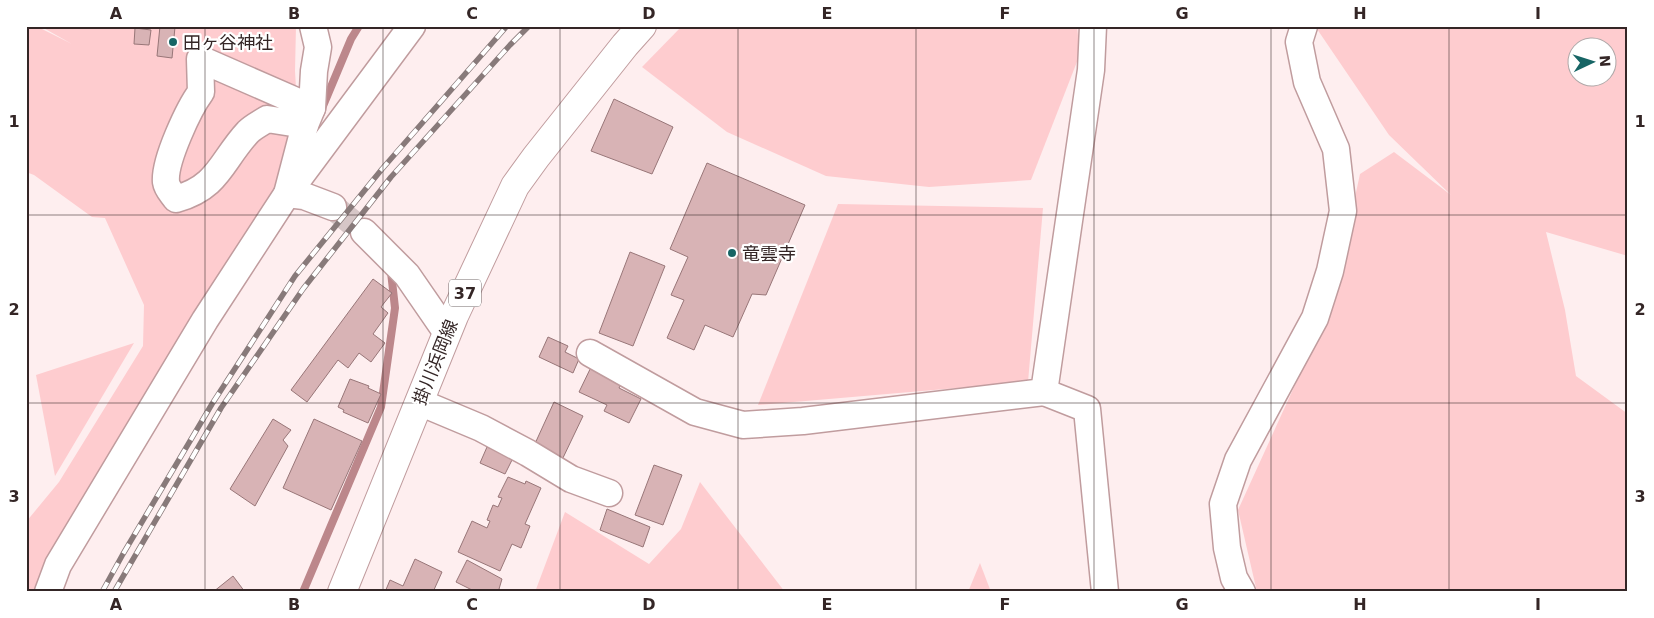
<svg xmlns="http://www.w3.org/2000/svg" width="1654" height="618" font-family="'DejaVu Sans','Noto Sans JP',sans-serif">
	<style>
		.green { fill: #fecccf; fill-rule: evenodd }
		.lines { fill: none; stroke-linecap: round; stroke-linejoin: round }
		.stream { stroke: #bc878b; stroke-width: 8 }
		.building { fill: #d8b3b5; stroke: #987678 }
		.minor-tunnel { stroke: #d6c6c7; stroke-width: 26; stroke-dasharray: 26 13; stroke-linecap: butt }
		.minor-casing { stroke: #c09c9e; stroke-width: 29 }
		.major-casing { stroke: #c09c9e; stroke-width: 30 }
		.minor { stroke: #fff; stroke-width: 26 }
		.major { stroke: #fff; stroke-width: 28 }
		.rail-casing { stroke: #887a7a; stroke-width: 5.5 }
		.rail { stroke: #fff; stroke-width: 4; stroke-dasharray: 11; stroke-linecap: butt }
		.grid { fill: none; stroke: #342626; stroke-width: 1; stroke-opacity: 0.55 }
		.poi-dot { fill: #176565; stroke: #fff; stroke-width: 2 }
		.labels { text-anchor: middle; dominant-baseline: central; stroke-width: 4.5; stroke-linejoin: round; paint-order: stroke }
		.shield { fill: #fff; stroke: #716767; stroke-width: 1 }
		.shield-label { font-size: 16px; font-weight: bold; fill: #342626 }
		.poi-label { font-size: 18px; fill: #342626; stroke: #fff; text-anchor: start }
		.street-label { font-size: 18px; fill: #342626; stroke: #fff }
		.neatline { fill: none; stroke: #342626; stroke-width: 2 }
		.grid-label { font-size: 16px; text-anchor: middle; font-weight: bold; fill: #342626 }
	</style>
	<rect width="100%" height="100%" fill="#feeeef"/>
	<g class="green">
		<polygon points="26,26 36,26 72,44 40,26 296,26 295,71 298,123 272,200 181,333 125,437 38,592 26,591 26,522 59,482 143,346 144,305 105,218 92,217 34,175 26,172"/>
		<polygon points="682,26 1077,26 1080,54 1031,180 929,187 826,176 727,132 642,67"/>
		<path d="M1318,26H1628V256L1546,232L1565,310L1576,376L1628,414V592H1257L1238,510L1295,385L1334,293L1360,174L1394,152L1451,195L1389,135L1317,29ZM1576,48H1606V78H1576Z"/>
		<polygon points="838,204 1043,208 1028,382 758,405"/>
		<polygon points="134,343 55,476 36,375"/>
		<polygon points="700,482 785,592 535,592 565,512 649,564 681,529"/>
		<polygon points="980,563 991,592 968,592"/>
	</g>
	<g class="lines">
		<g class="stream">
			<polyline points="323,106 351,39 359,26"/>
			<polyline points="303,592 381,407 395,308 391,272"/>
		</g>
	</g>
	<g class="building">
		<polygon points="160,26 175,27 172,58 157,56"/>
		<polygon points="135,28 151,30 149,45 134,44"/>
		<polygon points="614,99 673,127 652,174 591,151"/>
		<polygon points="707,163 805,205 766,295 752,294 733,337 705,325 694,350 667,338 684,300 671,295 688,257 670,249"/>
		<polygon points="630,252 665,266 633,346 599,333"/>
		<polygon points="373,279 392,293 381,307 388,313 373,334 385,343 371,362 359,353 348,368 338,360 307,402 291,390"/>
		<polygon points="548,337 568,346 565,352 579,359 573,373 539,357"/>
		<polygon points="594,361 625,376 619,388 641,399 629,423 604,411 607,405 579,392"/>
		<polygon points="350,379 369,386 368,388 381,394 368,423 343,412 344,410 338,407"/>
		<polygon points="554,402 583,416 561,462 533,448"/>
		<polygon points="273,419 291,430 283,440 288,446 255,506 230,489"/>
		<polygon points="314,419 362,441 331,510 283,488"/>
		<polygon points="487,447 513,458 505,474 480,463"/>
		<polygon points="654,465 682,475 663,525 635,515"/>
		<polygon points="508,477 525,484 526,481 541,488 525,524 530,526 521,548 512,544 500,571 458,552 472,521 487,528 490,521 487,520 493,505 498,507 502,498 498,497"/>
		<polygon points="607,509 650,527 643,547 600,530"/>
		<polygon points="415,559 442,572 433,592 385,592 390,580 403,586"/>
		<polygon points="467,560 502,579 499,589 505,592 476,592 456,582"/>
		<polygon points="233,576 245,592 213,592"/>
	</g>
	<g class="lines">
		<polyline class="minor-tunnel" points="333,207 364,232"/>
		<g class="minor-casing">
			<g id="minor">
				<polyline points="313,26 318,47 314,71 312,108 305,125 287,194 304,196 333,207"/>
				<path d="M305,125L267,119C261,123 253,127 248,132C221,161 219,187 176,199C172,193 167,189 166,182C164,161 189,108 201,92L200,59L312,108"/>
				<polyline points="364,232 407,275 447,333"/>
				<polyline points="590,353 695,412 743,425 803,421 1044,392 1091,70 1093,26"/>
				<polyline points="1044,392 1087,409 1105,592"/>
				<polyline points="419,402 481,428 528,453 571,479 609,493"/>
				<polyline points="48,592 58,565 205,320 287,194 412,26"/>
				<polyline points="1242,592 1234,578 1227,548 1223,504 1238,460 1315,318 1330,271 1343,211 1336,149 1307,82 1299,42 1304,26"/>
			</g>
		</g>
		<g class="major-casing">
			<polyline id="major" points="342,592 454,316 515,186 536,157 625,45 642,26"/>
		</g>
		<use href="#minor" class="minor"/>
		<use href="#major" class="major"/>
		<g class="rail-casing">
			<g id="rail">
				<polyline points="102,592 123,554 212,404 295,276 382,169 507,26"/>
				<polyline points="114,592 221,408 303,289 391,177 510,45 529,26"/>
			</g>
		</g>
		<use href="#rail" class="rail"/>
	</g>
	<path class="grid" d="M205,26V592M383,26V592M560,26V592M738,26V592M916,26V592M1094,26V592M1271,26V592M1449,26V592M26,215H1628M26,403H1628"/>
	<g class="poi-dot">
		<circle cx="173" cy="42" r="5"/>
		<circle cx="732" cy="253" r="5"/>
	</g>
	<g class="labels">
		<rect class="shield" x="449" y="279.5" width="32" height="27" rx="4"/>
		<g class="shield-label">
			<text x="465" y="293">37</text>
		</g>
		<g class="poi-label">
			<text x="183" y="42">田ヶ谷神社</text>
			<text x="742" y="253">竜雲寺</text>
		</g>
		<g class="street-label">
			<text transform="translate(435 362) rotate(-68)">掛川浜岡線</text>
		</g>
	</g>
	<rect width="1654" height="618" fill="none" stroke="#ffffff" stroke-width="55"/>
	<g transform="translate(1592 62) rotate(86)"><circle r="24" fill="#ffffff" stroke="#aea8a8"/>
	<path d="M0-4L9 19L0 12L-9 19Z" fill="#176565"/>
	<text y="-8" font-size="14" font-weight="bold" text-anchor="middle" fill="#342626">N</text>
	</g>
	<rect x="28" y="28" width="1598" height="562" class="neatline"/>
	<g class="grid-label">
		<text x="116" y="19">A</text>
		<text x="294" y="19">B</text>
		<text x="472" y="19">C</text>
		<text x="649" y="19">D</text>
		<text x="827" y="19">E</text>
		<text x="1005" y="19">F</text>
		<text x="1182" y="19">G</text>
		<text x="1360" y="19">H</text>
		<text x="1538" y="19">I</text>
		<text x="14" y="127">1</text>
		<text x="1640" y="127">1</text>
		<text x="14" y="315">2</text>
		<text x="1640" y="315">2</text>
		<text x="14" y="502">3</text>
		<text x="1640" y="502">3</text>
		<text x="116" y="610">A</text>
		<text x="294" y="610">B</text>
		<text x="472" y="610">C</text>
		<text x="649" y="610">D</text>
		<text x="827" y="610">E</text>
		<text x="1005" y="610">F</text>
		<text x="1182" y="610">G</text>
		<text x="1360" y="610">H</text>
		<text x="1538" y="610">I</text>
	</g>
</svg>
